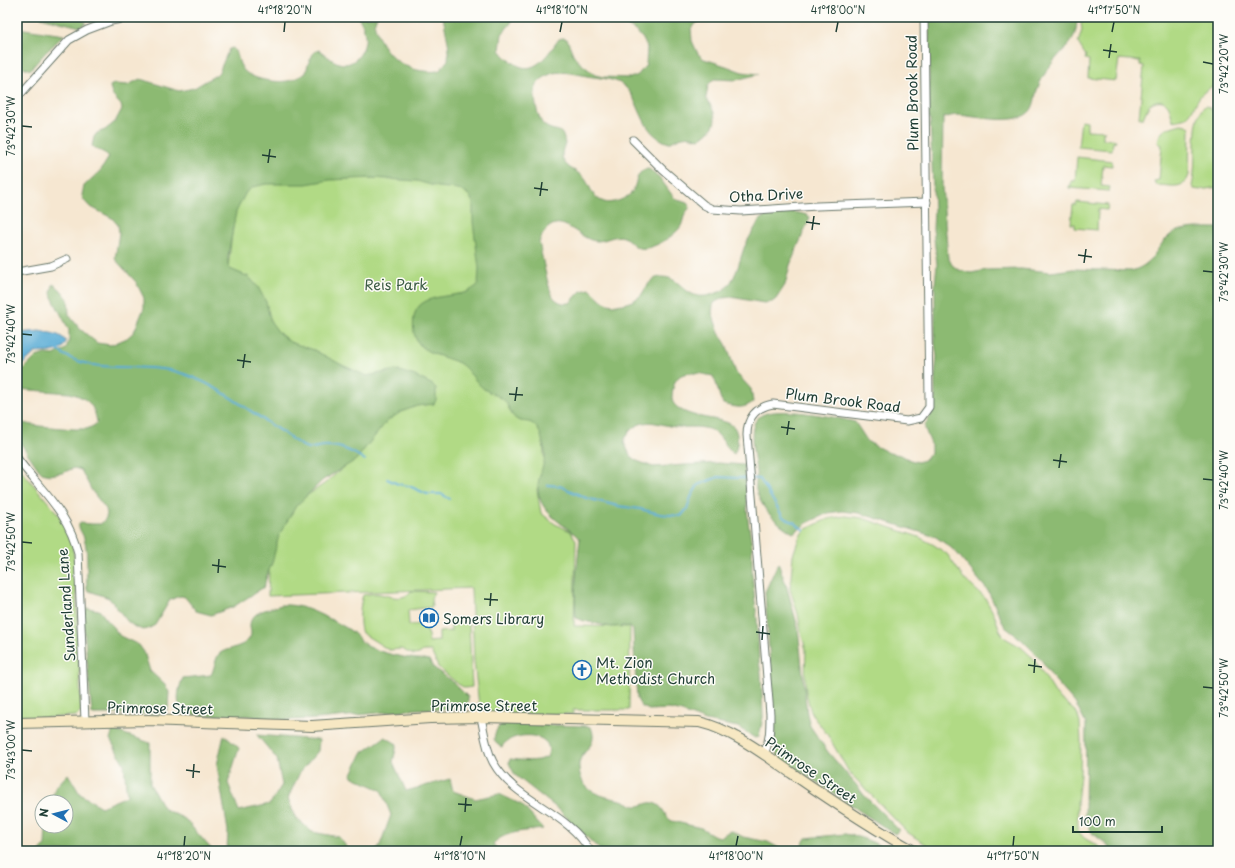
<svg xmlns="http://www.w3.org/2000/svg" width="1235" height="868" font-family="'Playpen Sans',sans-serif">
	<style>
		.green { fill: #b1da85; stroke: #688c5c }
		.forest { fill: #8cba72; stroke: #567c53 }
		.water { fill: #5badd6; stroke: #3d7585 }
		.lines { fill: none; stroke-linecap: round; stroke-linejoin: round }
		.stream { stroke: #5badd6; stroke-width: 2 }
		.street-casing { stroke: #6a786b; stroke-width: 9 }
		.secondary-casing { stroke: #6a786b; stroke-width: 12 }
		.street { stroke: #fff; stroke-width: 7 }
		.secondary { stroke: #f7e8c3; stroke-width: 10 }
		.ticks { fill: none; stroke: #1f3d34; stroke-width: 1.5 }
		.labels { text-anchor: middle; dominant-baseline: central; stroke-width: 3; stroke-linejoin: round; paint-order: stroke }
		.street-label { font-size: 14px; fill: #1f3d34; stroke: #fdfcf7 }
		.park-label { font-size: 14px; fill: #3c5c44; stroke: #fdfcf7 }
		.poi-label { font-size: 14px; fill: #1f3d34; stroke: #fdfcf7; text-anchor: start }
		.neatline { fill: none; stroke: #1f3d34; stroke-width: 1.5 }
		.ticks-label { font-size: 10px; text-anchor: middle; fill: #1f3d34 }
	</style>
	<rect width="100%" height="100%" fill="#fdfcf7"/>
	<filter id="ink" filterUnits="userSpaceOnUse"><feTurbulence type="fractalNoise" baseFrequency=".025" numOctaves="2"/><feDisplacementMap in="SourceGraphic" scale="8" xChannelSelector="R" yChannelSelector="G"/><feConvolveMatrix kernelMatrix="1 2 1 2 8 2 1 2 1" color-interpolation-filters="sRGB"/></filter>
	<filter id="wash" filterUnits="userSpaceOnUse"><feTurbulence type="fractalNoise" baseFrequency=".012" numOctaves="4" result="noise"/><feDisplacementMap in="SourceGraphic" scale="16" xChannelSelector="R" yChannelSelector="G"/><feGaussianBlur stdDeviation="0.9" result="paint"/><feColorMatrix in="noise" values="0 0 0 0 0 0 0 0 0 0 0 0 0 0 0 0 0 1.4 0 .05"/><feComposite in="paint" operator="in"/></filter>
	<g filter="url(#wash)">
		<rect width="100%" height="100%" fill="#f6e7d1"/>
		<g class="green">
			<path d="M1080,17H1218V83C1213,86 1206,90 1202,94C1190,108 1195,119 1173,121C1171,116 1171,109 1168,105C1163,98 1153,100 1149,106C1146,110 1145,114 1143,118H1139L1144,66L1140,65V61L1119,59L1116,81L1088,78L1089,60L1085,59L1086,56L1078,43L1082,30Z"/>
			<path d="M1205,106L1209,107L1218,118V187L1200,190L1194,189L1192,186C1193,181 1194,177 1194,173C1196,158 1192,115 1205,106Z"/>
			<polygon points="1081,120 1087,121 1087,130 1105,131 1103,132 1103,139 1116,140 1115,142 1113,142 1112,150 1078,147"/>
			<path d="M1181,124L1187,125L1190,128L1189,175C1184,191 1170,185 1156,185L1154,181L1159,180L1162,145L1158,143C1158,129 1171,127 1181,124Z"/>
			<polygon points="1077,157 1112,161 1112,166 1103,165 1101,186 1110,187 1109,191 1069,188 1069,186 1071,186 1071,181 1075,181"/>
			<polygon points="497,176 542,429 545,465 537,490 541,513 555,524 570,531 576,540 574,626 630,627 629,710 573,710 573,714 480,714 474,661 471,588 268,596 270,545 293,505 324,484 356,457 282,345 227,277 238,180"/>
			<polygon points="1077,202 1108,205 1107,210 1098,209 1097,230 1075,228 1075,224 1071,224 1073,205 1076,205"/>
			<polygon points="17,471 22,471 63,520 72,542 75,564 81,710 79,714 76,716 17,719"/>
			<polygon points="845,516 862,518 919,537 934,545 947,554 965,580 985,598 994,614 1000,631 1005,638 1021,647 1034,659 1057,696 1077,713 1080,723 1081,742 1080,775 1077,803 1078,831 1084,838 1098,846 1102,851 940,851 927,845 907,832 849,772 827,734 815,719 811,712 806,693 805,676 806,650 801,632 798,614 790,589 793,555 799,538 804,530 828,519"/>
			<path d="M411,591L434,592L431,599L432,607L408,610L409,625L426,624L429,642L439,641V632L451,631V619H466L469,625L472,687L465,688L458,684L438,667L431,651H423L419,654L414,655L401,649L389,650L362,633C358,625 360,602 363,595C369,594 375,593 380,594C391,596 403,602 411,591Z"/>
		</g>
		<g class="forest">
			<polygon points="41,17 77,17 87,23 80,27"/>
			<path d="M358,17H377L374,23C381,55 406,75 439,71L448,60L449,47L443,17H511V23L502,34L500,50C504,56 508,59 514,63C534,78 548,54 559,39L563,38L567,39L573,54L578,61L595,75L604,77L630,78L638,75L646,65L647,47L643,39L637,32L618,20L616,17H705L694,25L691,28L692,41L698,54L704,59L726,66L742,72L759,74L736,80L714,79L708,85L706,98C718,116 720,126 699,139C685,134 681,137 669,143C637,133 643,97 620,83C610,78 597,78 587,76C577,74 564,71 553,73C545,76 535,82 535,91C534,99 538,122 545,126C557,134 562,125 565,144C560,154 561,161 570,168C575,171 582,175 585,179C592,189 591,197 604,202C612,205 628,198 632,192C638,183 635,170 649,169L659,177L675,199L687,203L690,207C688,211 686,211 685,214C683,218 683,222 681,226C675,236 651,251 639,248C633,246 630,240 624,237C615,234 606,241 597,241C580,241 562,211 546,230C543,234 540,238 539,243C542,254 548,293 555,299C560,303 564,304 570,303L581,291L590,289C595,293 600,300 606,303C615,308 636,302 642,294C647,286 651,277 662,277C684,277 684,304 714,294C716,293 720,292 722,291C736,282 739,262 744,248C748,239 754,230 759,221C763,218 768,214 773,213C780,210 804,212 810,217L790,265L785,285L776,299L772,302L764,303L731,297L723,298L715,302L713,305L712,313L719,333L726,344L736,373L751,389L753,402C742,410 736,407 723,404C718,395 718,385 713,376C697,373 676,367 673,389C672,394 671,400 674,404C688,421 724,416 734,427C739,434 738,447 734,454C725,448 723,437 713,431C702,425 689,428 677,427C670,427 663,424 656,423C641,420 627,428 624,443L630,455L637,461L653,467L718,463L744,465L748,520L752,547V574L757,619L759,661L761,674L763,717L759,736L755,738L738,727L706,721L682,712L669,709L649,710L641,706L637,699L633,630L630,627L624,626L612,627L584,621L576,618C574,592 577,565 580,539C565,524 545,517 539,496C535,482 543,470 545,457C546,452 543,445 542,440C541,434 538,428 533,424C528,420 521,423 516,419C510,415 509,405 503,399C497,395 490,393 484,389C475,382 469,369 459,363C445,356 425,355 417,341C413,334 413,325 414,317C418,293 450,298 467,292C471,290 474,288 478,285L479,268L473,222V203L469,195L458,189L438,187L417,181L372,178L330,180L306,184H266L253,187L246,192L236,212L228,256V265L230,269L249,277L258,287L266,302L271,322L279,333L290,342L314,350L342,365L367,376L396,370L415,376L433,385L436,388V400L434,404L417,406L401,412L387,421L366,447L356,460L323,480L296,506L279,535L272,563L267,575L264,587L233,607L211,615L196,611L185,597L181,596L177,597L170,600L155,625L148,629L143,630L135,627L128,622L109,598L87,590C86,573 89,554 84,538C82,532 78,529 79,523L92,524H101L106,518L107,514L106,509L92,491L81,470L74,468L62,473L50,475L42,473L39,470L17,438V422L39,426L74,429H87L95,425L97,422C94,404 87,398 70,393L17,389V369H24L36,357L45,354L54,355L66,349L69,340V330L52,297L51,293L53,284L60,289L68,299L69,315L80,329L97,343L111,345L127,338L134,332L144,308V298L136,282L115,259L119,233L118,225L112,218L89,206L83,199L82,195L84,186L101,170L109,157C105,151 97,151 92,146L94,137L97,133L105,130L115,122L122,109L121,105L112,95L110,86L114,84L128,85L140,79L179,91L194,88L216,75L219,72L229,49L233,48C238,54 238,62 242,68C249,80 279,84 292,80C296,78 301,76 306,73L308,64L314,52L319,50C326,55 334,63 343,64C357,65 367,47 365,35C364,28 362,22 358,17Z"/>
			<path d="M929,17H1077C1077,46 1065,45 1050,66C1045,73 1040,81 1037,90C1035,96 1035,104 1031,110C1019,127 975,116 958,115C953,115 947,117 943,118L942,187L948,257L952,265L959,270L971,273L987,270L1021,269L1051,272L1073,269L1131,271C1153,265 1154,251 1167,238C1177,226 1204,228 1218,228V851H1112L1104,842L1092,833L1085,818L1086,724L1075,703L1054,679L1040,658L1021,639L1005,627L988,591L957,553L950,547L936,537L859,513L842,511L828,513L807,523L793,533C783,527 770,517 764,507C761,502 757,495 756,490C755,485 757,478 756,472C755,457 745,423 762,415C779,406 835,417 855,422L868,442L889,453L901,455L910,460L918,462L926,459L931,453V444L925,429V425L932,413L935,401V376L937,357L935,344V284L937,264L933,229L934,209L930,119H929Z"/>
			<polygon points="17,27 18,28 64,35 45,53 30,70 17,64"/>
			<path d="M778,563L786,584L798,628L807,714L810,726L828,752L858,787L863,794L899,830L895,834C855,809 818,781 778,757L773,741L775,734L765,592Z"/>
			<path d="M281,605C301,604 312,611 330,619C337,623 344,626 351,631C358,636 362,644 369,647C388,655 409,659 429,660L433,667L455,684L468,697V701L466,707L460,709H418L317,719L285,720L248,716L194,715C190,714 185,714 182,710C175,702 179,687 183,678L211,675C214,670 216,657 219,654C225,648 243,648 249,639C252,634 251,632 250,627C249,611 270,609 281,605Z"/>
			<polygon points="87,608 99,610 120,636 139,645 144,652 150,671 165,685 169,692 168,708 164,714 92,714 83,617"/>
			<path d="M519,722L548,725L587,726L591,727C600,749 577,750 579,768C581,793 601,796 621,800C626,801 630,805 635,806C642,807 649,800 656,804C664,807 665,818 672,821L701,828L715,836L720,837L728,832L732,831L743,837L768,842L784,851H692L671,849L662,851H604L599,849L558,809L515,775L509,763L510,759C521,760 536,763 547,757C558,731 510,730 502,747L498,745L494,739C497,722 504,723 519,722Z"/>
			<polygon points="113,730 150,743 150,784 164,809 185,819 213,851 39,851 45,846 46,826 66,826 66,802 51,802 55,788 68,774 80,794 101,807 127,796 124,764 110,739"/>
			<polygon points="224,735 239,748 228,783 239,811 270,804 282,785 277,759 257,735 319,740 318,751 300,772 288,798 295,817 312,832 339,837 348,849 353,851 227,851 228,831 217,765"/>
			<path d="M385,737L397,744L393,762L406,791L450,779L453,791L475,799L499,794L522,805L543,829C527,831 504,831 493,844L499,851H375L379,848L391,815L381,790L351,776L362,753Z"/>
			<path d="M845,834C861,837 875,842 889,851H806L802,845L806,838Z"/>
		</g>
		<path class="water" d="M40,331C49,333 60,333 66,341C63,354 46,352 35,353L23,364L17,367V333Z"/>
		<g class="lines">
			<g class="stream">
				<path d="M57,350C90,376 136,362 174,371C214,381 247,410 282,432C288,436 301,447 308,448C314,449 322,445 329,446C342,446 355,453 365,460"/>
				<polyline points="387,479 398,484 409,486 427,494 441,494 450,499"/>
				<polyline points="548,485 560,486 586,498 618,506 640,509 660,514 681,516 687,509 691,497 698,485 718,477 760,479 783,517 795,523 804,530"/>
			</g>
		</g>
	</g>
	<g filter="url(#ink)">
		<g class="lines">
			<g class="street-casing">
				<g id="street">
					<polyline points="17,98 69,40 87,30 111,21 131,17"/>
					<polyline points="633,140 663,170 704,205 712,209 741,211 817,206 927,202"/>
					<polyline points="17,272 51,266 67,259"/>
					<path d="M17,458C41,491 68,511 78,553L85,721"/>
					<path d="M481,717C484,731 486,749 493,762C515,802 568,811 590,851"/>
					<path d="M764,754C770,741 770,729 770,714L747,435C747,418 756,407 773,404L907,421L921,418L929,407V400L924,17"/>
				</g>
			</g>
			<g class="secondary-casing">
				<path id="secondary" d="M17,723L148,720L312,726L430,718L481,717L699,722C733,730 764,754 793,774C832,801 872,828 914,851"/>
			</g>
			<use href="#street" class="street"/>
			<use href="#secondary" class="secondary"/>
		</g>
	</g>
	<path class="ticks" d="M284,32L285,22M560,32L562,22M836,32L838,22M1112,32L1114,22M1103,50L1117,52M1109,58L1111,44M1203,62L1213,64M22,126L32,127M262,155L276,157M268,163L270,149M534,188L548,190M540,196L542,182M806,222L820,224M812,230L814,216M1078,255L1092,257M1084,263L1086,249M1203,271L1213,272M22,334L32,335M237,360L251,362M243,368L245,354M509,394L523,395M515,401L517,387M781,427L795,429M787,435L789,421M1053,460L1067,462M1059,468L1061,454M1203,479L1213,480M22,542L32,543M212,565L226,567M218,573L219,559M484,599L498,600M490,606L491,593M756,632L770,634M762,640L763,626M1028,665L1042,667M1034,673L1035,659M1203,687L1213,688M22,750L32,751M186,770L200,772M193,778L194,764M458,804L472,805M465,812L466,798M184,846L185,836M460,846L462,836M736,846L738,836M1013,846L1014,836"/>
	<defs>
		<g id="library-ring" transform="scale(1)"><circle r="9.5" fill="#fdfcf7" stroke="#1f6fb2" stroke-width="1.5"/><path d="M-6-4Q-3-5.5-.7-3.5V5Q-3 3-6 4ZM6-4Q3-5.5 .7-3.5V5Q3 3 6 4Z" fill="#1f6fb2"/></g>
		<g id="church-ring" transform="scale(1)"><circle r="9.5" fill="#fdfcf7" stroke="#1f6fb2" stroke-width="1.5"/><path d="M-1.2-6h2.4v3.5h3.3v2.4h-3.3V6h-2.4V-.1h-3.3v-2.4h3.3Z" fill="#1f6fb2"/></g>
	</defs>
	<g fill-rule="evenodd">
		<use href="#library-ring" x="429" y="618"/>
		<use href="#church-ring" x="582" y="670"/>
	</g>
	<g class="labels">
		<g class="street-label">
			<text transform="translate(912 93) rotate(-91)">Plum Brook Road</text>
			<text transform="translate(766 195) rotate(-3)">Otha Drive</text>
			<text transform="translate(843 400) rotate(7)">Plum Brook Road</text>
			<text transform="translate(66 605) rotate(-94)">Sunderland Lane</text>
			<text x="484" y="705">Primrose Street</text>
			<text transform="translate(160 708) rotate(1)">Primrose Street</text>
			<text transform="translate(811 770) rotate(34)">Primrose Street</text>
		</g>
		<g class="park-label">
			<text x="396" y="284">Reis Park</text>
		</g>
		<g class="poi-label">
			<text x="443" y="618">Somers Library</text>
			<text x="596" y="662">Mt. Zion<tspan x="596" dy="16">Methodist Church</tspan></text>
		</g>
	</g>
	<rect width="1235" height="868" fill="none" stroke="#fdfcf7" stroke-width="44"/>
	<g transform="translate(54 814) rotate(277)"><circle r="19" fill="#fdfcf7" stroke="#a4b0a9"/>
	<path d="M0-3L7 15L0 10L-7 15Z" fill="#1f6fb2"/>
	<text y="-6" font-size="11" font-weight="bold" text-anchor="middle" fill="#1f3d34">N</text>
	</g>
	<path d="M1073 826v6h89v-6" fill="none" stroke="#1f3d34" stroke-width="2"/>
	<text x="1079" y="826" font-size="12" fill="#1f3d34" stroke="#fdfcf7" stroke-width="3" paint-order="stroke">100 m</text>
	<rect x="22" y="22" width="1191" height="824" class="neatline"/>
	<g class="ticks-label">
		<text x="285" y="14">41°18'20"N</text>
		<text x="562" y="14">41°18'10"N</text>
		<text x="838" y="14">41°18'00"N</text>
		<text x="1114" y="14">41°17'50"N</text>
		<text transform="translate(1224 64) rotate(-90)" y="4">73°42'20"W</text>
		<text transform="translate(11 126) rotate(-90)" y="4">73°42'30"W</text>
		<text transform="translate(1224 272) rotate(-90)" y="4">73°42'30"W</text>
		<text transform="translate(11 334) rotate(-90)" y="4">73°42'40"W</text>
		<text transform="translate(1224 480) rotate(-90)" y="4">73°42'40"W</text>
		<text transform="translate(11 542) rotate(-90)" y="4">73°42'50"W</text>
		<text transform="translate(1224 688) rotate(-90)" y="4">73°42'50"W</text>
		<text transform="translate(11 750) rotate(-90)" y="4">73°43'00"W</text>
		<text x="184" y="860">41°18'20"N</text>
		<text x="460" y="860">41°18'10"N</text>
		<text x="736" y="860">41°18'00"N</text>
		<text x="1013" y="860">41°17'50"N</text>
	</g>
</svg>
